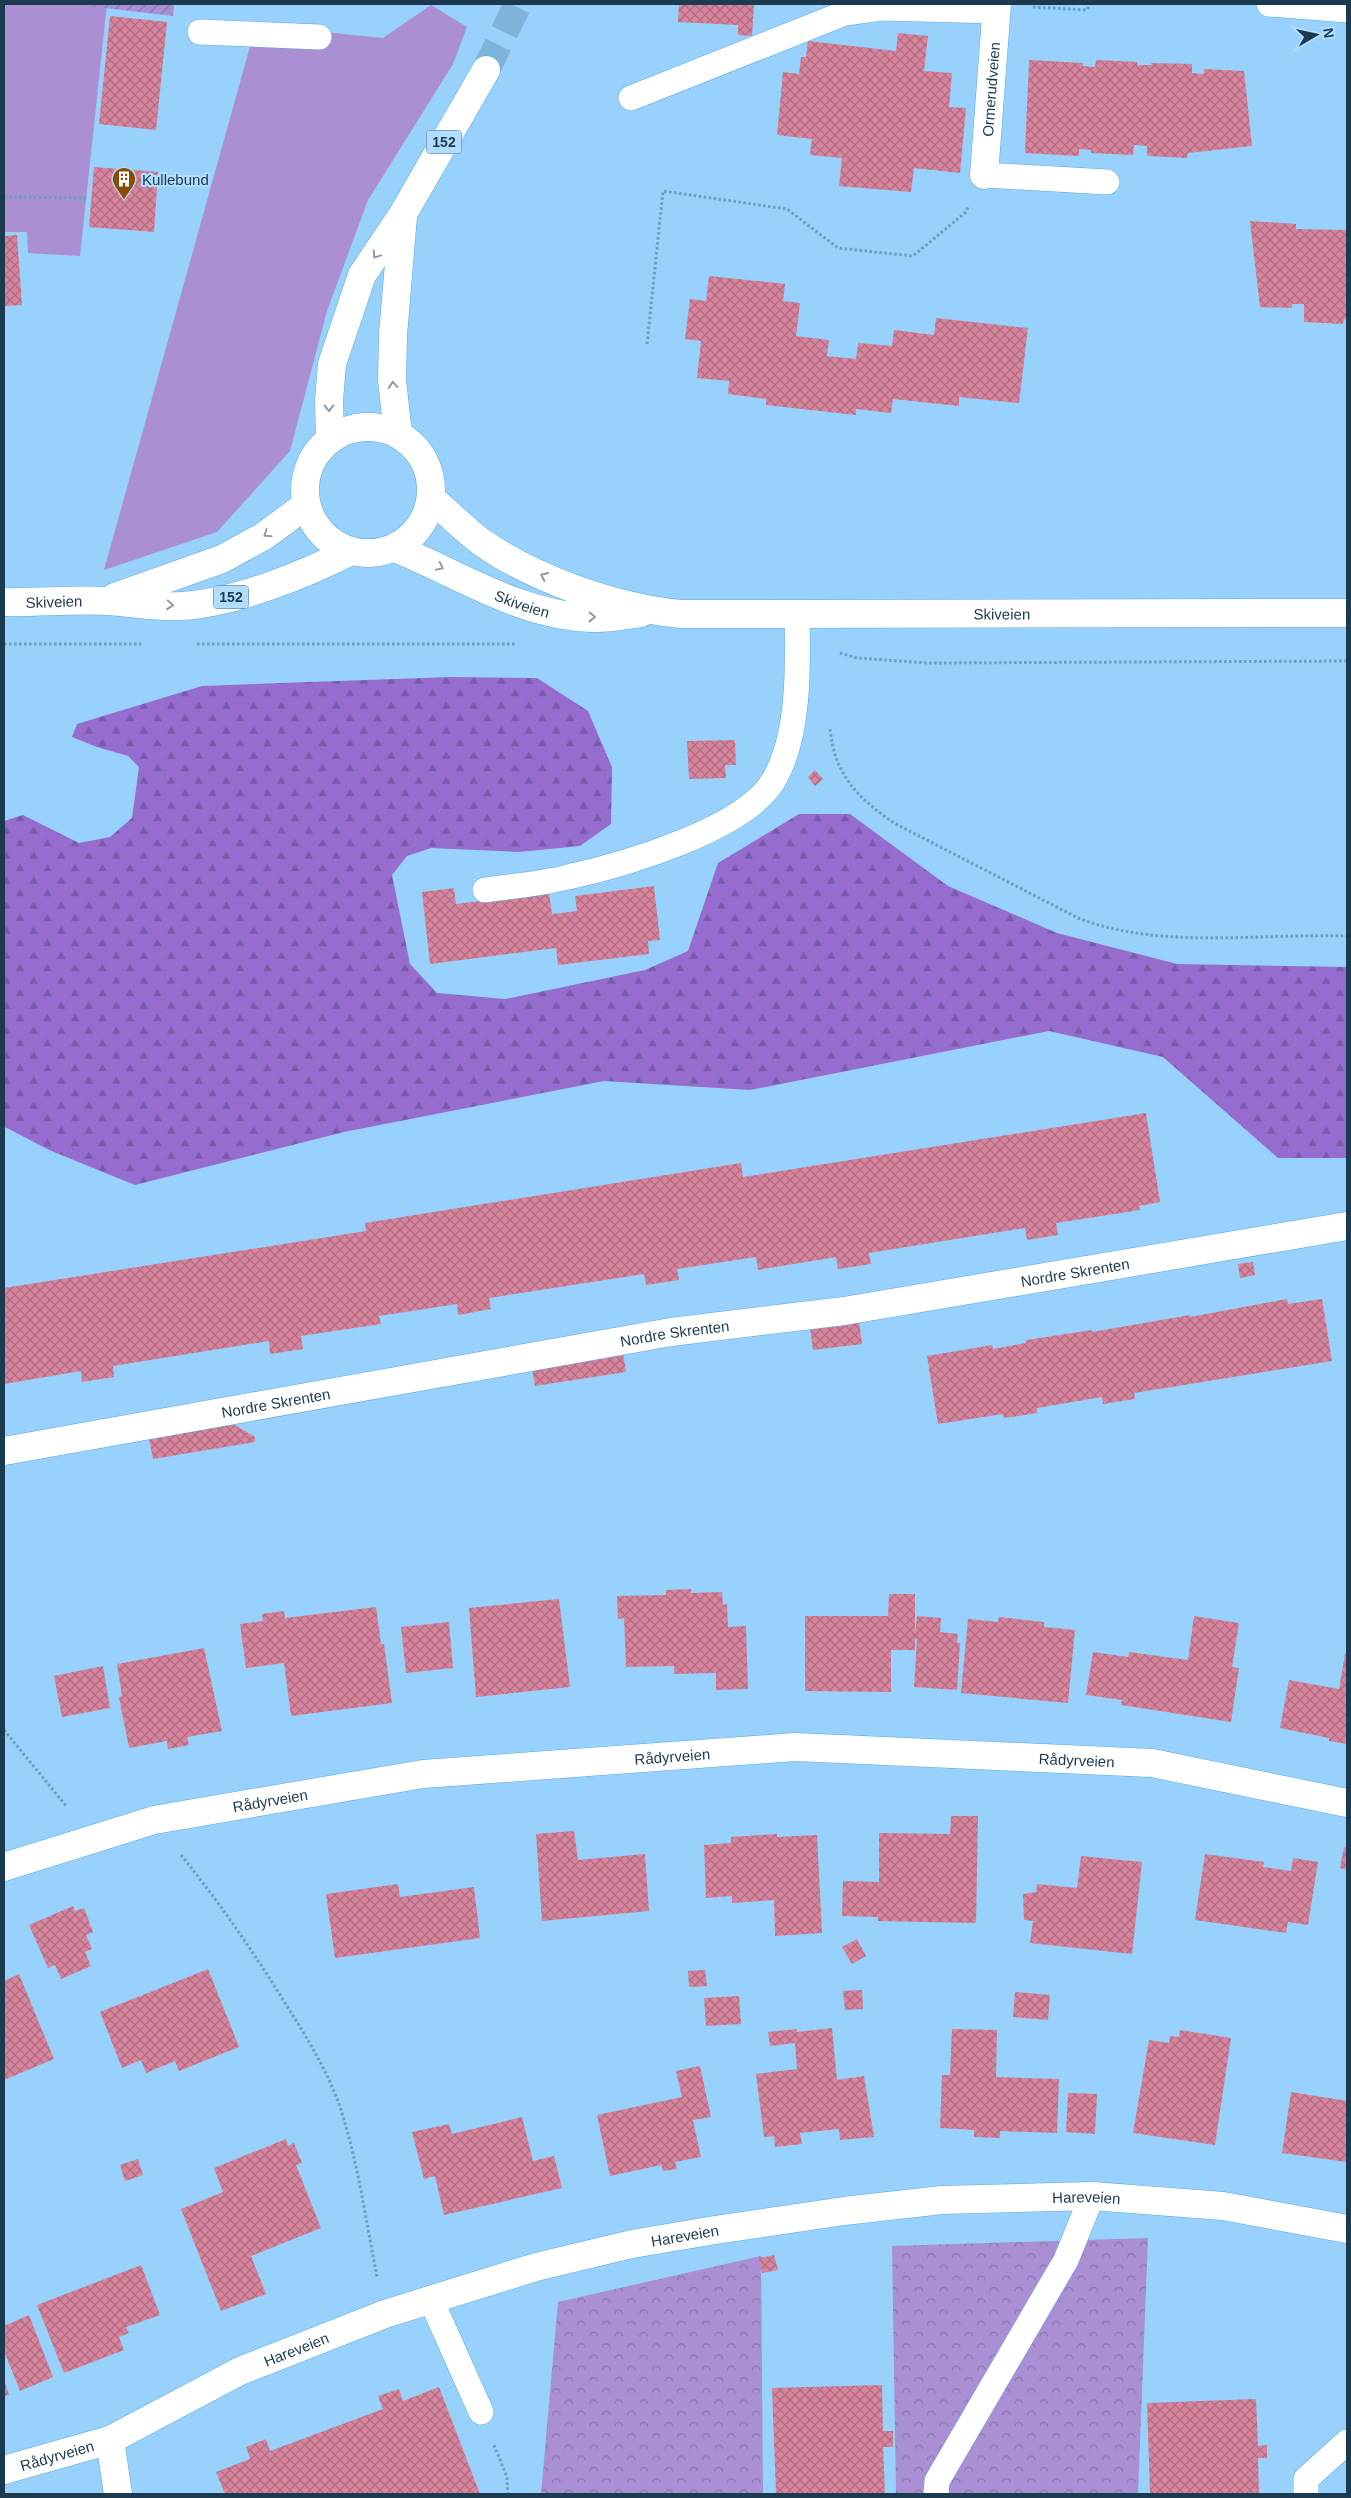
<svg xmlns="http://www.w3.org/2000/svg" width="1351" height="2498" font-family="Helvetica,sans-serif">
	<style>
		.grass { fill: #aa8fd4 }
		.forest { fill: url(#forest-firs) }
		.park { fill: url(#park-crowns) }
		.garden { fill: url(#garden-furrows) }
		.building { fill: url(#building-cross-hatch) }
		.lines { fill: none; stroke-linecap: round; stroke-linejoin: round }
		.primary-tunnel { stroke: #7eb3da; stroke-width: 28; stroke-dasharray: 28 14; stroke-linecap: butt }
		.service-casing { stroke: #5fa9dd; stroke-width: 26 }
		.minor-casing { stroke: #5fa9dd; stroke-width: 29 }
		.secondary-casing { stroke: #5fa9dd; stroke-width: 29 }
		.primary-casing { stroke: #5fa9dd; stroke-width: 29 }
		.path { stroke: #6d9ec2; stroke-width: 3; stroke-dasharray: 2.5 2.5; stroke-linecap: butt }
		.service { stroke: #fff; stroke-width: 25 }
		.minor { stroke: #fff; stroke-width: 28 }
		.secondary { stroke: #fff; stroke-width: 28 }
		.primary { stroke: #fff; stroke-width: 28 }
		.oneway { stroke: #8d9ca8 }
		.labels { text-anchor: middle; dominant-baseline: central; stroke-width: 4.5; stroke-linejoin: round; paint-order: stroke }
		.shield { fill: #b1dcfd; stroke: #486b84; stroke-width: 1 }
		.shield-label { font-size: 14px; font-weight: bold; fill: #1b3a50 }
		.street-label { font-size: 15px; fill: #1b3a50; stroke: #b1dcfd }
		.poi-label { font-size: 15px; fill: #1b3a50; stroke: #b1dcfd; text-anchor: start }
	</style>
	<defs>
		<pattern id="forest-firs" width="22" height="20" patternUnits="userSpaceOnUse" patternTransform="scale(1.25)"><rect width="22" height="20" fill="#966dcf"/><path d="M5 1l3.5 6h-7zM16 11l3.5 6h-7z" fill="#7a5baa"/></pattern>
		<pattern id="park-crowns" width="20" height="18" patternUnits="userSpaceOnUse" patternTransform="scale(1.25)"><rect width="20" height="18" fill="#aa8fd4"/><path d="M2 6a3 3 0 1 1 6 0M12 15a3 3 0 1 1 6 0" fill="none" stroke="#8a76ae"/></pattern>
		<pattern id="garden-furrows" width="10" height="10" patternUnits="userSpaceOnUse" patternTransform="scale(1.25)"><rect width="10" height="10" fill="#aa8fd4"/><path d="M-1 1l2-2M0 10L10 0M9 11l2-2" fill="none" stroke="#8a76ae"/></pattern>
		<pattern id="building-cross-hatch" width="8" height="8" patternUnits="userSpaceOnUse" patternTransform="scale(1.25)"><rect width="8" height="8" fill="#d8849d"/><path d="M0 0l8 8M0 8l8-8" fill="none" stroke="#ae6d82"/></pattern>
	</defs>
	<rect width="100%" height="100%" fill="#97d1fc"/>
	<g class="grass">
		<polygon points="4,4 107,4 80,256 28,253 27,232 4,232"/>
		<polygon points="431,5 467,27 453,64 368,200 327,311 290,451 217,532 104,570 256,25 383,38"/>
	</g>
	<polygon class="forest" points="451,677 537,678 588,711 612,767 611,824 580,846 519,852 431,848 407,856 392,875 410,964 437,993 505,999 645,970 688,951 718,863 799,814 850,814 948,886 1057,933 1177,964 1347,967 1347,1158 1278,1158 1163,1057 1049,1031 750,1090 604,1081 344,1132 135,1185 49,1150 5,1127 4,821 23,815 79,843 110,837 132,818 139,767 128,756 97,747 72,737 77,724 202,686"/>
	<g class="park">
		<polygon points="1148,2238 1138,2494 896,2494 892,2246"/>
		<polygon points="761,2256 763,2494 541,2494 558,2302"/>
	</g>
	<polygon class="garden" points="71,4 174,4 173,16"/>
	<g class="building">
		<polygon points="679,4 754,4 752,36 738,35 738,25 678,22"/>
		<polygon points="110,16 167,22 156,130 99,124"/>
		<polygon points="898,33 928,36 924,71 952,73 949,107 966,108 960,173 914,168 911,192 839,186 842,158 810,155 812,139 777,135 783,72 799,74 801,57 806,57 808,41 896,51"/>
		<polygon points="1029,60 1083,63 1083,66 1095,67 1096,60 1137,62 1137,65 1152,65 1151,63 1192,64 1192,73 1204,74 1204,69 1244,71 1252,146 1188,153 1187,158 1147,156 1147,146 1134,145 1133,155 1091,153 1091,150 1079,149 1079,156 1025,153"/>
		<polygon points="94,167 158,172 154,232 89,227"/>
		<polygon points="1250,221 1296,224 1296,229 1347,230 1347,320 1344,319 1343,324 1304,322 1304,304 1292,304 1292,308 1260,307"/>
		<polygon points="17,235 22,305 4,306 4,236"/>
		<polygon points="709,276 785,284 783,301 800,303 796,336 829,340 827,356 856,359 858,343 892,346 894,330 934,335 936,318 1028,328 1019,403 959,397 959,406 893,399 891,413 856,409 856,415 766,405 766,399 728,394 729,381 697,378 701,341 685,339 690,299 706,301"/>
		<polygon points="735,740 736,765 725,765 726,778 689,779 687,741"/>
		<polygon points="815,770 823,779 815,786 808,777"/>
		<polygon points="654,886 660,940 648,941 649,954 558,965 556,948 430,964 422,892 454,888 456,904 549,893 552,914 577,911 575,896"/>
		<polygon points="1146,1113 1160,1202 1139,1206 1140,1210 1056,1223 1058,1235 1027,1240 1025,1228 869,1253 871,1264 838,1269 836,1257 758,1270 756,1257 677,1269 679,1280 646,1285 644,1274 489,1298 491,1309 458,1315 457,1304 379,1316 381,1324 301,1336 303,1349 270,1354 269,1341 113,1366 114,1377 82,1382 81,1371 4,1384 4,1288 366,1231 365,1223 741,1163 743,1177"/>
		<polygon points="1253,1262 1255,1275 1240,1278 1238,1264"/>
		<polygon points="1287,1299 1288,1304 1322,1299 1332,1361 1134,1393 1135,1399 1103,1404 1102,1397 1037,1408 1037,1413 1004,1418 1003,1414 938,1424 927,1356 992,1345 993,1349 1026,1343 1026,1340 1092,1330 1092,1332 1190,1315 1190,1317"/>
		<polygon points="859,1321 862,1344 813,1350 810,1328"/>
		<polygon points="623,1353 626,1372 535,1386 532,1367"/>
		<polygon points="233,1424 255,1437 255,1442 153,1459 149,1438"/>
		<polygon points="691,1589 691,1593 722,1592 723,1605 727,1604 728,1627 746,1626 748,1689 716,1690 716,1673 674,1674 674,1666 626,1667 624,1618 618,1619 617,1596 666,1595 666,1590"/>
		<polygon points="889,1594 915,1594 915,1635 917,1616 941,1618 940,1632 958,1634 957,1643 960,1643 957,1690 914,1687 917,1639 915,1639 915,1650 891,1650 891,1692 805,1691 805,1616 888,1616"/>
		<polygon points="559,1599 570,1687 476,1697 469,1608"/>
		<polygon points="376,1607 381,1644 384,1644 392,1703 291,1716 284,1663 246,1668 240,1624 263,1621 262,1614 284,1611 285,1618"/>
		<polygon points="1194,1616 1239,1623 1232,1667 1239,1668 1231,1722 1121,1705 1122,1700 1086,1695 1093,1652 1128,1657 1129,1652 1188,1660"/>
		<polygon points="999,1617 1044,1622 1044,1627 1075,1630 1068,1703 961,1693 968,1619 998,1622"/>
		<polygon points="449,1622 453,1668 406,1673 401,1627"/>
		<polygon points="204,1648 222,1731 187,1737 189,1745 168,1749 167,1741 129,1748 119,1697 122,1696 117,1664"/>
		<polygon points="1345,1654 1347,1654 1347,1744 1329,1741 1329,1738 1280,1728 1289,1680 1339,1689"/>
		<polygon points="103,1666 110,1708 62,1717 54,1676"/>
		<polygon points="951,1816 978,1816 976,1923 878,1921 878,1917 842,1916 843,1881 879,1882 879,1833 950,1834"/>
		<polygon points="574,1831 578,1860 645,1854 649,1911 542,1921 536,1834"/>
		<polygon points="777,1834 777,1837 817,1835 822,1933 775,1936 774,1900 732,1903 732,1896 706,1898 704,1845 731,1843 731,1837"/>
		<polygon points="1344,1847 1347,1848 1347,1870 1340,1868"/>
		<polygon points="1205,1854 1264,1862 1263,1867 1291,1871 1293,1858 1318,1862 1308,1925 1288,1922 1286,1933 1195,1920"/>
		<polygon points="1081,1856 1142,1862 1132,1954 1030,1943 1033,1921 1024,1920 1023,1894 1036,1892 1037,1884 1077,1888"/>
		<polygon points="398,1884 400,1897 474,1887 480,1938 335,1958 326,1894"/>
		<polygon points="73,1906 75,1911 84,1908 93,1932 86,1935 92,1949 85,1952 91,1966 61,1979 55,1965 48,1968 29,1925"/>
		<polygon points="857,1939 866,1956 852,1964 842,1947"/>
		<polygon points="208,1969 239,2047 179,2071 175,2061 146,2073 141,2060 122,2068 100,2012"/>
		<polygon points="705,1970 707,1986 689,1987 688,1971"/>
		<polygon points="19,1974 54,2059 4,2080 4,1981"/>
		<polygon points="862,1990 863,2009 845,2010 843,1991"/>
		<polygon points="1015,1992 1050,1995 1048,2020 1013,2017"/>
		<polygon points="739,1996 741,2024 706,2026 704,1998"/>
		<polygon points="832,2028 837,2080 864,2076 874,2137 840,2140 839,2129 800,2133 802,2144 775,2147 774,2136 764,2137 756,2074 797,2069 795,2043 770,2046 768,2032 797,2029 797,2032"/>
		<polygon points="952,2029 997,2030 996,2077 1059,2079 1057,2133 1000,2131 1000,2138 974,2137 974,2130 940,2128 942,2075 950,2075"/>
		<polygon points="1180,2030 1231,2038 1215,2145 1133,2133 1149,2040 1169,2043 1170,2036 1179,2037"/>
		<polygon points="700,2066 711,2117 693,2120 701,2157 675,2162 677,2169 663,2171 661,2165 610,2176 597,2115 682,2097 676,2071"/>
		<polygon points="1291,2092 1347,2101 1347,2162 1282,2153"/>
		<polygon points="1068,2093 1097,2094 1095,2134 1066,2132"/>
		<polygon points="522,2117 533,2161 554,2156 562,2188 444,2215 435,2176 424,2179 412,2132 449,2124 452,2134"/>
		<polygon points="286,2139 288,2146 294,2143 302,2163 296,2165 321,2228 251,2256 266,2294 221,2311 181,2209 223,2192 214,2168"/>
		<polygon points="138,2159 143,2175 125,2181 120,2165"/>
		<polygon points="774,2255 778,2270 762,2273 759,2258"/>
		<polygon points="141,2265 160,2315 126,2327 129,2333 119,2337 124,2350 64,2373 37,2305"/>
		<polygon points="29,2315 53,2377 20,2391 4,2351 4,2326"/>
		<polygon points="4,2380 9,2395 4,2396"/>
		<polygon points="882,2385 883,2431 893,2431 893,2447 883,2447 885,2494 776,2494 772,2388"/>
		<polygon points="439,2387 480,2494 225,2494 216,2472 250,2459 246,2447 266,2439 270,2451 383,2409 378,2396 399,2389 403,2401"/>
		<polygon points="1256,2399 1258,2446 1267,2445 1267,2458 1258,2458 1259,2494 1150,2494 1147,2403"/>
	</g>
	<g class="lines">
		<polyline class="primary-tunnel" points="486,70 518,4"/>
		<g class="service-casing">
			<g id="service">
				<polyline points="1269,4 1347,10"/>
				<polyline points="200,32 319,37"/>
				<polyline points="631,98 845,13 881,8 997,11"/>
				<polyline points="984,175 1107,182"/>
				<path d="M485,890C513,886 541,884 568,877C623,865 748,829 775,778C800,733 798,664 797,614"/>
				<polyline points="431,2300 481,2412"/>
				<polyline points="936,2494 937,2481 1066,2260 1092,2196"/>
				<polyline points="1306,2494 1306,2479 1347,2442"/>
			</g>
		</g>
		<g class="minor-casing">
			<g id="minor">
				<path id="s1" d="M984,175L997,4"/>
				<path id="s2" d="M4,1451L671,1332L844,1311L1347,1226"/>
				<path id="s3" d="M4,1867L154,1820L423,1774L796,1747L1152,1763L1347,1803"/>
				<path id="s4" d="M4,2470L110,2440"/>
				<path id="s5" d="M118,2494L110,2440L240,2371L385,2314L536,2267L632,2244L715,2230L844,2211L942,2200L1092,2196L1223,2206L1347,2229"/>
			</g>
		</g>
		<g class="secondary-casing">
			<g id="secondary">
				<path id="s6" d="M431,498C447,512 463,528 480,541C533,579 616,608 681,614L1347,613"/>
				<path id="s7" d="M395,548C459,574 521,616 592,618C608,619 625,615 641,613"/>
			</g>
		</g>
		<g class="primary-casing">
			<g id="primary">
				<circle cx="368" cy="490" r="63"/>
				<polyline points="398,434 392,380 393,335 403,216"/>
				<polyline points="330,439 329,400 332,364 362,275 403,214 486,70"/>
				<polyline points="115,597 222,559 264,536 306,505"/>
				<path id="s8" d="M4,602C38,603 72,599 106,601C131,602 157,608 182,606C234,603 304,575 351,551"/>
			</g>
		</g>
		<g class="path">
			<polyline points="1033,7 1087,10 1090,4"/>
			<polyline points="4,197 86,198"/>
			<polyline points="647,344 663,191 787,209 838,248 913,256 966,212 968,207"/>
			<polyline points="4,644 141,644"/>
			<polyline points="197,644 516,644"/>
			<polyline points="840,653 857,658 928,663 1347,661"/>
			<path d="M830,729C835,776 858,798 894,823L1078,918C1159,950 1261,933 1347,936"/>
			<polyline points="4,1730 67,1807"/>
			<path d="M181,1855C219,1902 253,1951 285,2003C306,2036 327,2070 340,2107C358,2162 366,2221 377,2277"/>
			<polyline points="494,2445 507,2477 508,2494"/>
		</g>
		<use href="#service" class="service"/>
		<use href="#minor" class="minor"/>
		<use href="#secondary" class="secondary"/>
		<use href="#primary" class="primary"/>
	</g>
	<defs><path id="oneway-chevron" d="M-2-3.5L2.5 0L-2 3.5" fill="none" stroke-width="1.6" stroke-linecap="round" stroke-linejoin="round" transform="scale(1.25)"/></defs>
	<g class="oneway">
		<use href="#oneway-chevron" transform="translate(376 255) rotate(124)"/>
		<use href="#oneway-chevron" transform="translate(393 385) rotate(-95)"/>
		<use href="#oneway-chevron" transform="translate(329 408) rotate(89)"/>
		<use href="#oneway-chevron" transform="translate(267 534) rotate(146)"/>
		<use href="#oneway-chevron" transform="translate(440 567) rotate(26)"/>
		<use href="#oneway-chevron" transform="translate(544 576) rotate(-155)"/>
		<use href="#oneway-chevron" transform="translate(170 605) rotate(4)"/>
		<use href="#oneway-chevron" transform="translate(592 617) rotate(1)"/>
	</g>
	<defs>
		<g id="building-pin" transform="scale(1.25)"><path d="M0 17L-7.5 6A9.5 9.5 0 1 1 7.5 6Z" fill="#884c06" stroke="#b1dcfd"/><path d="M-4-6H4V6H1V3H-1V6H-4ZM-2.5-4.3h1.7v1.8h-1.7ZM.8-4.3h1.7v1.8H.8ZM-2.5-1h1.7V.8h-1.7ZM.8-1h1.7V.8H.8Z" fill="#fff"/></g>
	</defs>
	<g fill-rule="evenodd">
		<use href="#building-pin" x="124" y="179"/>
	</g>
	<g class="labels">
		<g class="shield">
			<rect x="426.5" y="130.5" width="35" height="23" rx="4"/>
			<rect x="213.5" y="585.5" width="35" height="23" rx="4"/>
		</g>
		<g class="shield-label">
			<text x="444" y="142">152</text>
			<text x="231" y="597">152</text>
		</g>
		<g class="street-label">
			<text stroke="none"><textPath href="#s1" startOffset="86">Ormerudveien</textPath></text>
			<text stroke="none"><textPath href="#s8" startOffset="50">Skiveien</textPath></text>
			<text stroke="none"><textPath href="#s7" startOffset="139">Skiveien</textPath></text>
			<text stroke="none"><textPath href="#s6" startOffset="602">Skiveien</textPath></text>
			<text stroke="none"><textPath href="#s2" startOffset="1086">Nordre Skrenten</textPath></text>
			<text stroke="none"><textPath href="#s2" startOffset="681">Nordre Skrenten</textPath></text>
			<text stroke="none"><textPath href="#s2" startOffset="276">Nordre Skrenten</textPath></text>
			<text stroke="none"><textPath href="#s3" startOffset="680">Rådyrveien</textPath></text>
			<text stroke="none"><textPath href="#s3" startOffset="1085">Rådyrveien</textPath></text>
			<text stroke="none"><textPath href="#s3" startOffset="275">Rådyrveien</textPath></text>
			<text stroke="none"><textPath href="#s5" startOffset="1072">Hareveien</textPath></text>
			<text stroke="none"><textPath href="#s5" startOffset="668">Hareveien</textPath></text>
			<text stroke="none"><textPath href="#s5" startOffset="262">Hareveien</textPath></text>
			<text stroke="none"><textPath href="#s4" startOffset="55">Rådyrveien</textPath></text>
		</g>
		<g class="poi-label">
			<text x="142" y="179">Kullebund</text>
		</g>
	</g>
	<rect width="1351" height="2498" fill="none" stroke="#1b3a50" stroke-width="10"/>
	<g transform="translate(1316 35) rotate(81)" stroke="#b1dcfd" stroke-width="4" paint-order="stroke">
	<path d="M0-4L9 19L0 12L-9 19Z" fill="#1b3a50"/>
	<text y="-8" font-size="14" font-weight="bold" text-anchor="middle" fill="#1b3a50">N</text>
	</g>
</svg>
